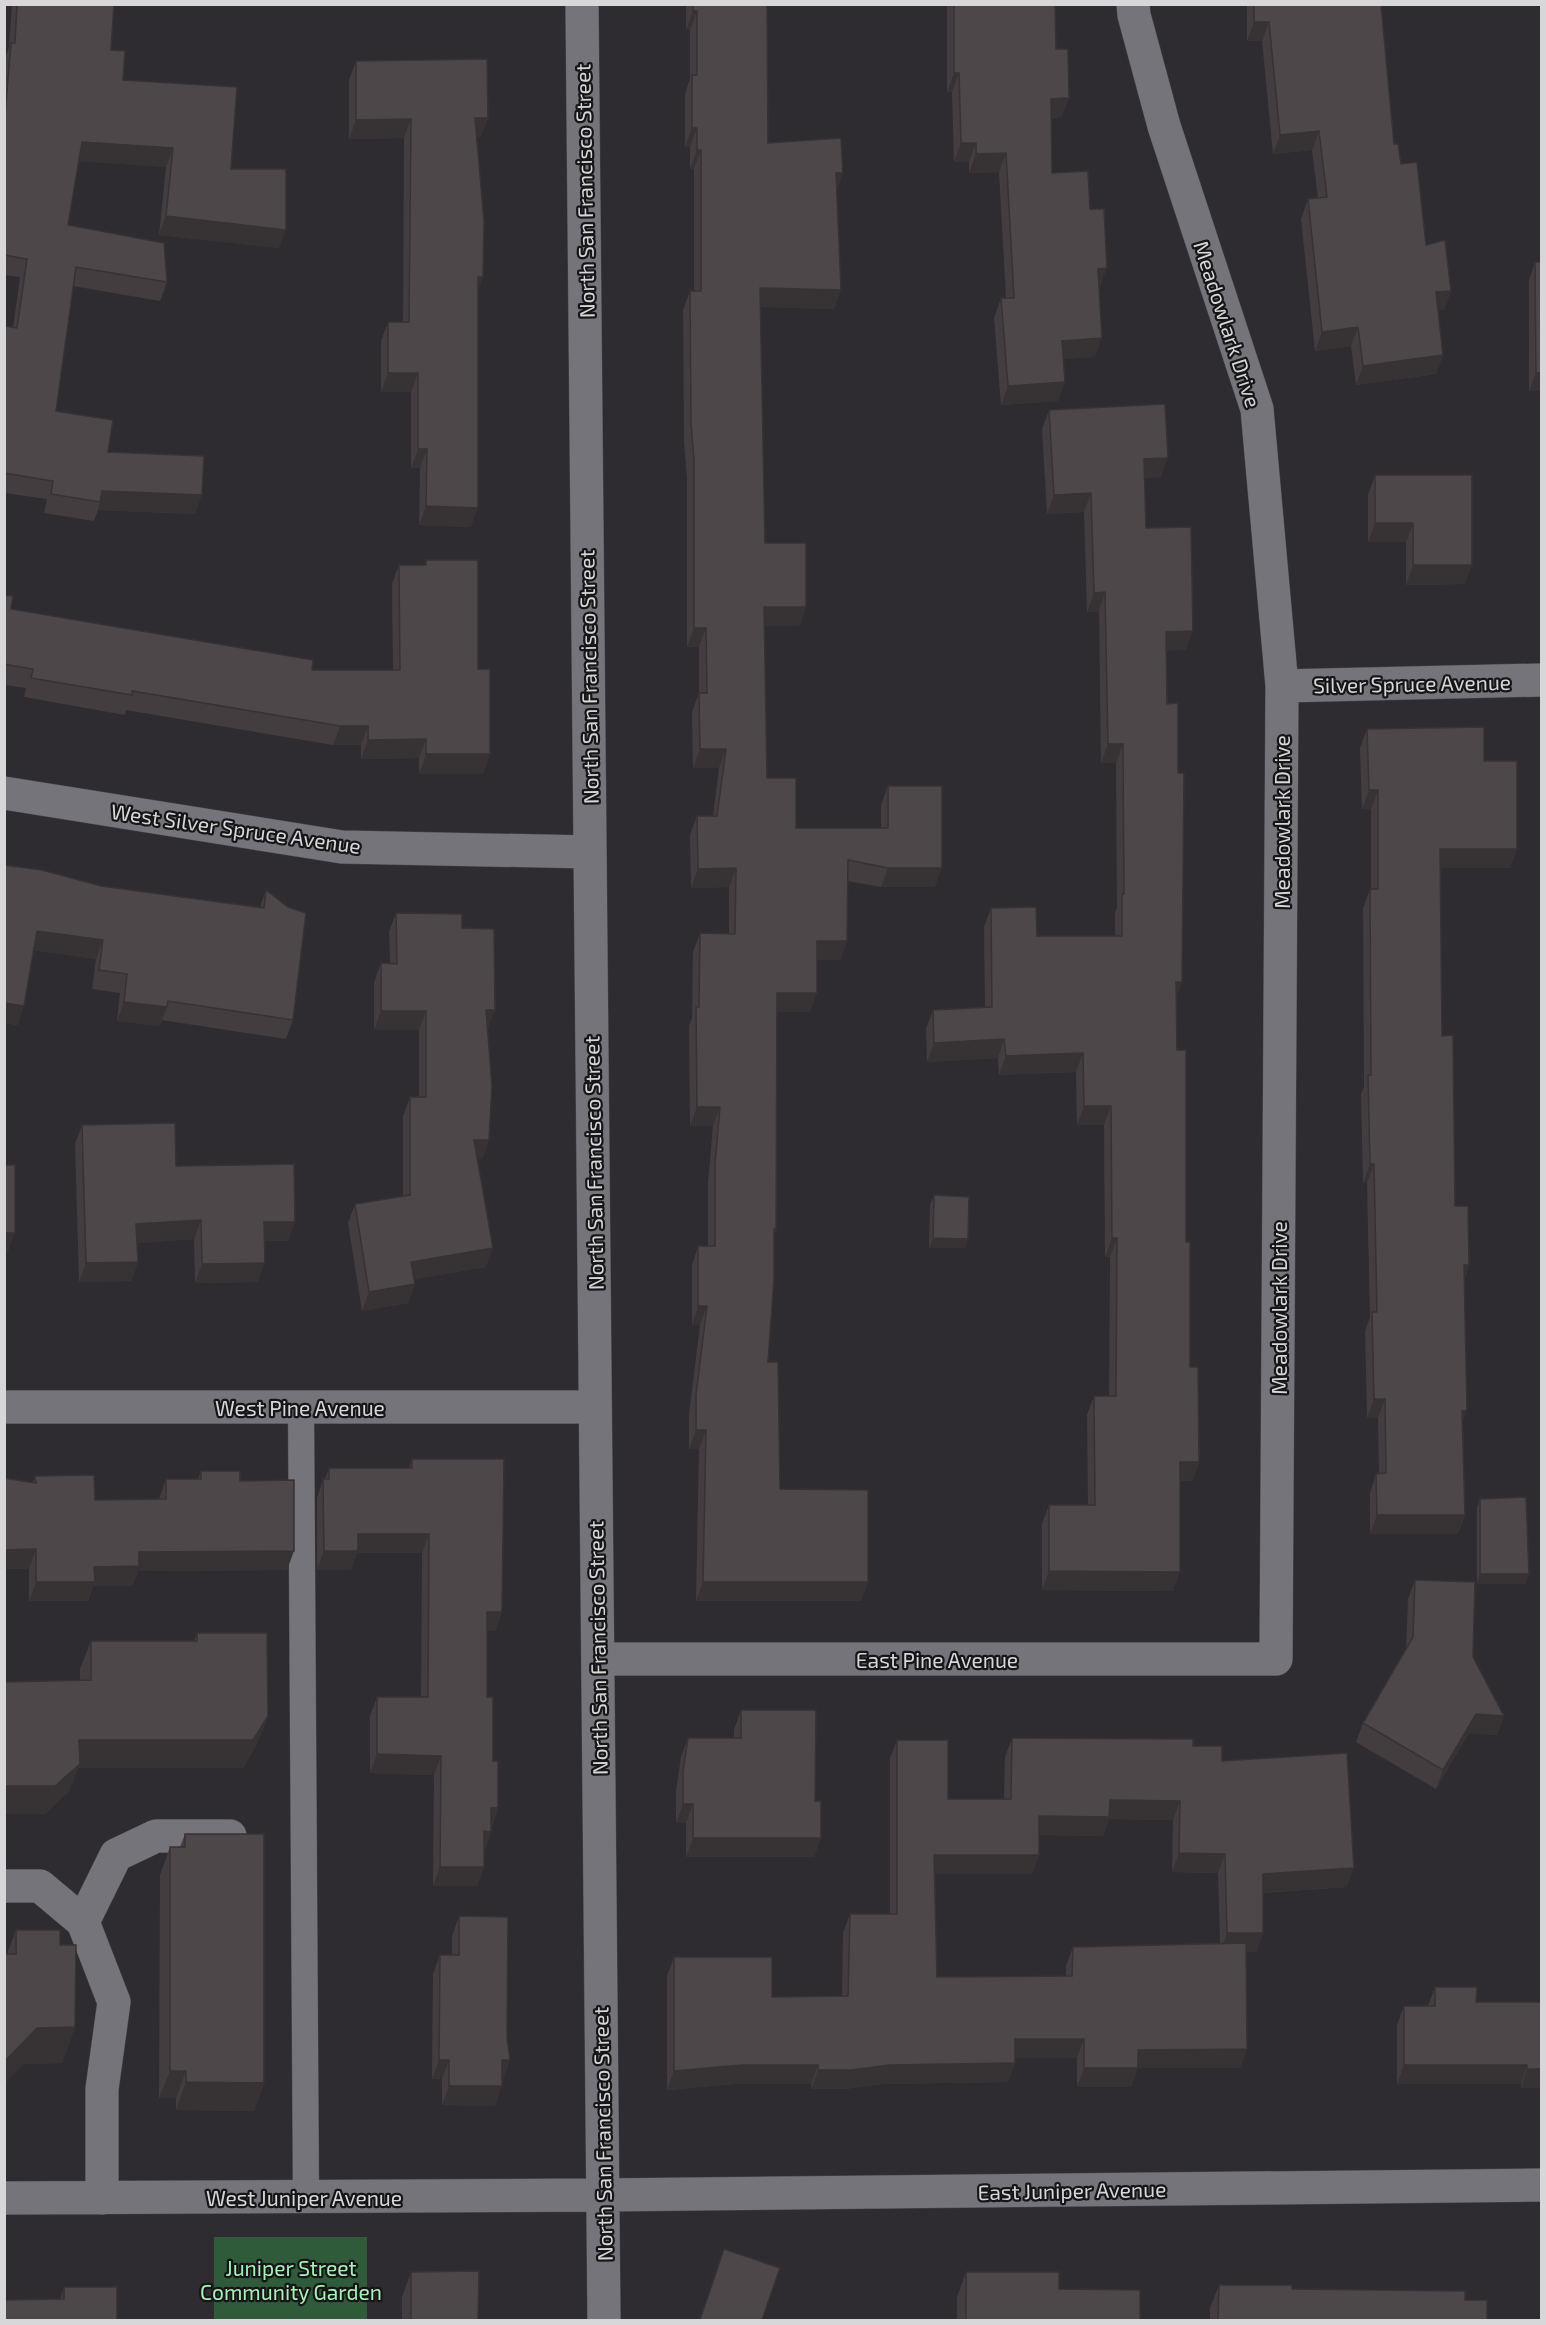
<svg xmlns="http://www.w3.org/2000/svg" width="1546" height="2325" font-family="'Exo 2',sans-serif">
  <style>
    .green { fill: #305b3a }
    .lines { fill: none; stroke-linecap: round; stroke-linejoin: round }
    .lane-casing { stroke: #48474b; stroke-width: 27 }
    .street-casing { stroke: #48474b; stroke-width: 34 }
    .lane { stroke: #75747a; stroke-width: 26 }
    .street { stroke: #75747a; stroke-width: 33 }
    .wall { fill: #433d40; fill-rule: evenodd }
    .shaded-wall { fill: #373234 }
    .building { fill: #4e474a; stroke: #373234; stroke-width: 1.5 }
    .labels { text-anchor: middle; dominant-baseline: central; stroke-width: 4.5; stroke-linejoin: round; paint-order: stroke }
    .street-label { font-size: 21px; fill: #d7d6d9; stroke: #161517 }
    .park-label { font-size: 21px; fill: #a8f2b6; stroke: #161517 }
  </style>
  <rect width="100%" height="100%" fill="#2e2c31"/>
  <path class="green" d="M 214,2237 L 367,2237 L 367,2320 L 214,2320 Z"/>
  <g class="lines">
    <defs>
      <path id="lane" d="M 301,1407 L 306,2197"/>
      <path id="street" d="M 582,4 L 604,2320
        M 1282,686 L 1542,680
        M 4,793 L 342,847 L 590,852
        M 4,1407 L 595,1407
        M 598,1659 L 1276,1659 L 1282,686 L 1257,409 L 1164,126 L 1134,15 L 1133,4
        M 4,1886 L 40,1886 L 83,1922 L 114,2002 L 102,2089 L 102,2198
        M 83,1922 L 116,1855 L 156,1836 L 230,1836
        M 4,2198 L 603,2195 L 1542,2185"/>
    </defs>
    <use href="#lane" class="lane-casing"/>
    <use href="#street" class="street-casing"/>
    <use href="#lane" class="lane"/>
    <use href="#street" class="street"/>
  </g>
  <path class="wall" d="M 12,4 L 114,4 L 111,50 L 123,80 L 231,169 L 279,248 L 159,235 L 166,167 L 79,161 L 68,225 L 167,282 L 160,301 L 73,286 L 56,411 L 108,452 L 195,514 L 98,510 L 94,521 L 44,513 L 47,499 L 4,493 L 4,326 L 13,328 L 20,277 L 4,275 L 4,60 L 9,48 Z
    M 686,4 L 767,4 L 768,143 L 843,173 L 837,189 L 834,309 L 760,307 L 765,543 L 806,607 L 799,626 L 764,626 L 767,778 L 796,828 L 881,828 L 881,805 L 888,786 L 935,887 L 881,887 L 847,881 L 847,941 L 840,960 L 817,960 L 810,1012 L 777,1012 L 776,1229 L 774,1236 L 768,1362 L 780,1489 L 868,1582 L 861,1601 L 696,1601 L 699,1449 L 689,1449 L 689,1414 L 700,1325 L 692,1325 L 692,1265 L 698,1246 L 708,1246 L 708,1183 L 713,1126 L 690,1126 L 689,1026 L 692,1018 L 693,952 L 700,933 L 729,933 L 729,887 L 691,888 L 690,835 L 697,816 L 713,816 L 719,768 L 693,768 L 692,712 L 699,693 L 699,647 L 687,647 L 687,479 L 684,441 L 683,310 L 690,291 L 694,291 L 694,169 L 690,169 L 690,147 L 685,147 L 685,94 L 690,78 L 690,30 L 686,30 Z
    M 947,4 L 1055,4 L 1056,49 L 1062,117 L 1051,118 L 1052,173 L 1090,209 L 1100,287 L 1099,287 L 1095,357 L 1063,359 L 1065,382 L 1058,401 L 1001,405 L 994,318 L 1001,298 L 1006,298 L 999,172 L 969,173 L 969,162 L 954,162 L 952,92 L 947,92 Z
    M 1247,4 L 1381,4 L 1394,144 L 1426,245 L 1451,291 L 1444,310 L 1438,310 L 1443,355 L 1436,374 L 1356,385 L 1351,346 L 1315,351 L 1301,219 L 1308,199 L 1318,198 L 1312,150 L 1273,154 L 1262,41 L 1247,41 Z
    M 356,61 L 488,118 L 481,137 L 476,137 L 478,292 L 471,527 L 419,525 L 420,468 L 411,468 L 411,392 L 381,392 L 381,341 L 388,322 L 403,322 L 404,138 L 349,139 L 349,80 Z
    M 1535,262 L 1542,391 L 1529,391 L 1529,280 Z
    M 1049,410 L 1161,477 L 1144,478 L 1146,528 L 1186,650 L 1166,650 L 1167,704 L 1176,998 L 1177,1050 L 1190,1367 L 1199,1462 L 1192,1481 L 1180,1481 L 1173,1591 L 1042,1590 L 1042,1524 L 1049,1505 L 1088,1505 L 1087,1415 L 1094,1396 L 1109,1396 L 1110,1257 L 1105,1257 L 1104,1125 L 1077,1125 L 1076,1072 L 999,1075 L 998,1058 L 927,1062 L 926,1029 L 933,1010 L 985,1008 L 984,927 L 991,908 L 1037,936 L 1115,936 L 1115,913 L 1117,908 L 1116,763 L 1101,763 L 1099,611 L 1087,612 L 1084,512 L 1047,514 L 1042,429 Z
    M 1375,475 L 1465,584 L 1406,585 L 1406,542 L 1368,542 L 1368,495 Z
    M 426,560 L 478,669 L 490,754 L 483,774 L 419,774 L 419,758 L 361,759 L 361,745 L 333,745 L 126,710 L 125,715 L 24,697 L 26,688 L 4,685 L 4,595 L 11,609 L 312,670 L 393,670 L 392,584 L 399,565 L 425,565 Z
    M 1367,729 L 1484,761 L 1517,849 L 1510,868 L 1441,868 L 1442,1036 L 1455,1206 L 1469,1265 L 1465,1278 L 1463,1423 L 1465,1515 L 1458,1534 L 1370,1534 L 1370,1493 L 1376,1474 L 1379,1474 L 1378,1418 L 1367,1418 L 1365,1331 L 1370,1317 L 1367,1183 L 1363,1183 L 1361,1094 L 1364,1087 L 1363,908 L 1370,889 L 1371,889 L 1371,809 L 1362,809 L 1360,748 Z
    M 4,865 L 101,886 L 260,907 L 266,890 L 293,1020 L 286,1039 L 162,1020 L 160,1026 L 117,1021 L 120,993 L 92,989 L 96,959 L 33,950 L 18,1025 L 4,1023 Z
    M 396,913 L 462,928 L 488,1029 L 487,1029 L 489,1140 L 482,1159 L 478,1159 L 486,1267 L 415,1279 L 415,1284 L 408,1303 L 362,1311 L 348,1223 L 355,1204 L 403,1196 L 403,1116 L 410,1097 L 419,1097 L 419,1030 L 374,1030 L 374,982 L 381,963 L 390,963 L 389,932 Z
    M 82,1125 L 176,1166 L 288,1241 L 265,1241 L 258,1282 L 195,1283 L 194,1239 L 137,1243 L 138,1262 L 131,1281 L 79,1282 L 75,1144 Z
    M 934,1195 L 965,1248 L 929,1248 L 930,1205 Z
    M 412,1459 L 502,1612 L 495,1631 L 487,1631 L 487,1697 L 498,1808 L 484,1850 L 484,1867 L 477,1886 L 433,1886 L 434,1775 L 370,1773 L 370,1716 L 377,1697 L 421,1697 L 422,1553 L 357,1553 L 351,1570 L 317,1570 L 317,1498 L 323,1479 L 325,1479 L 329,1468 L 409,1468 Z
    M 201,1471 L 240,1481 L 287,1570 L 138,1571 L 132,1586 L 93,1586 L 88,1601 L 29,1601 L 29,1569 L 33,1482 L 35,1476 L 95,1500 L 159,1499 L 166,1479 L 198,1479 Z
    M 1480,1499 L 1525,1584 L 1477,1584 L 1477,1508 Z
    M 1415,1580 L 1473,1657 L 1504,1716 L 1497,1735 L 1469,1733 L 1436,1789 L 1356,1742 L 1363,1723 L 1406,1649 L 1408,1599 Z
    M 197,1633 L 268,1716 L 257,1744 L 243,1768 L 78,1768 L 69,1791 L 45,1814 L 4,1814 L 80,1680 L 80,1669 L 91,1641 L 194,1641 Z
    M 741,1710 L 815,1801 L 821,1838 L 814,1857 L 686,1857 L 686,1823 L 676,1823 L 676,1791 L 681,1757 L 688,1738 L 734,1738 L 734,1730 Z
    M 1012,1738 L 1193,1746 L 1222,1761 L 1347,1887 L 1263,1893 L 1263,1933 L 1256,1952 L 1246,1952 L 1247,2049 L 1240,2068 L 1138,2068 L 1131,2087 L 1077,2087 L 1077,2058 L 1015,2058 L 1015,2063 L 1008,2082 L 882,2084 L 845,2089 L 811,2089 L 811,2084 L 734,2084 L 667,2090 L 667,1976 L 674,1957 L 772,1997 L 842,1996 L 843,1933 L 850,1914 L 890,1914 L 890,1758 L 897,1740 L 948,1799 L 1004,1799 L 1005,1757 ZM 1109,1819 L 1173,1820 L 1172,1872 L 1218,1873 L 1220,1943 L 1073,1947 L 1066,1966 L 1066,1976 L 937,1977 L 934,1874 L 1032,1874 L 1039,1855 L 1039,1835 L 1103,1836 Z
    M 185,1834 L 264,2083 L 254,2111 L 176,2110 L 176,2098 L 159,2098 L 160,1875 L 170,1847 L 180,1847 Z
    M 459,1916 L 507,2037 L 510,2060 L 503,2079 L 502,2079 L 495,2106 L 442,2105 L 442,2079 L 432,2079 L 433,1974 L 440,1955 L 452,1955 L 452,1936 Z
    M 16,1930 L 60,1945 L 75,2027 L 62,2063 L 24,2064 L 7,1954 Z
    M 1435,1987 L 1476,2002 L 1542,2002 L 1542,2088 L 1521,2088 L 1521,2084 L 1397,2084 L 1397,2025 L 1404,2006 L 1428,2006 Z
    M 411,2272 L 478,2320 L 527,2320 L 402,2320 L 402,2297 Z
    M 966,2272 L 1059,2289 L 1140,2320 L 957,2320 L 957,2297 Z
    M 1219,2285 L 1465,2300 L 1487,2320 L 1210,2320 L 1210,2308 Z
    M 64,2287 L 117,2287 L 4,2320 L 60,2299 Z"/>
  <path class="shaded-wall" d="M 693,11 L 697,11 L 690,30 L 686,30 Z
    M 1254,22 L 1269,22 L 1262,41 L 1247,41 Z
    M 954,73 L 959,73 L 952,92 L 947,92 Z
    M 1069,98 L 1062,117 L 1044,118 L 1051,99 Z
    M 475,118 L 488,118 L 481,137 L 468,137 Z
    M 411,119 L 404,138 L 349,139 L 356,120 Z
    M 692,128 L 697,128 L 690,147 L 685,147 Z
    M 1319,131 L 1312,150 L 1273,154 L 1280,135 Z
    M 82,142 L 173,148 L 166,167 L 75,161 Z
    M 961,143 L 976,143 L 969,162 L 954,162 Z
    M 697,150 L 701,150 L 694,169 L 690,169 Z
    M 1006,153 L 999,172 L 969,173 L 976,154 Z
    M 836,173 L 843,173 L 836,193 Z
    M 166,216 L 286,230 L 279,248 L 159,235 Z
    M 1107,268 L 1100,287 L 1091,288 L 1098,269 Z
    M 478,277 L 483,277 L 476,296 Z
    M 760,288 L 841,290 L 834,309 L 753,307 Z
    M 1451,291 L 1444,310 L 1429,311 L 1436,292 Z
    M 1358,327 L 1351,346 L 1315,351 L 1322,332 Z
    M 1102,338 L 1095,357 L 1055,360 L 1062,341 Z
    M 1443,355 L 1436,374 L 1356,385 L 1363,366 Z
    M 388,373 L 418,373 L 411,392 L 381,392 Z
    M 1536,373 L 1542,373 L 1542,391 L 1529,391 Z
    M 1065,382 L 1058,401 L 1001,405 L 1008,386 Z
    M 418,449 L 427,449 L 420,468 L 411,468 Z
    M 1168,458 L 1161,477 L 1137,478 L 1144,459 Z
    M 102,491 L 202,495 L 195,514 L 98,510 L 100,502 Z
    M 1091,493 L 1084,512 L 1047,514 L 1054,495 Z
    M 426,506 L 478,508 L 471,527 L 419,525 Z
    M 1375,523 L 1413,523 L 1406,542 L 1368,542 Z
    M 1413,565 L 1472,565 L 1465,584 L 1406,585 Z
    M 1105,592 L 1099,611 L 1087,612 L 1094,593 Z
    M 764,607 L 806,607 L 799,626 L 757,626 Z
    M 694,628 L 706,628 L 699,647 L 687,647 Z
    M 1193,631 L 1186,650 L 1159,651 L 1166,632 Z
    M 340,726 L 368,726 L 361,745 L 333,745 Z
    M 426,739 L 419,758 L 361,759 L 368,740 Z
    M 1108,744 L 1123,744 L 1116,763 L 1101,763 Z
    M 700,749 L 726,749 L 719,768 L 693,768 Z
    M 426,754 L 490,754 L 483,774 L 419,774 Z
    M 1369,790 L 1378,790 L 1371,809 L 1362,809 Z
    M 1440,849 L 1517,849 L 1510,868 L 1434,868 Z
    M 736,868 L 729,887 L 691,888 L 698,869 Z
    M 888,868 L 942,868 L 935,887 L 881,887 Z
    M 37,931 L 103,940 L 96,959 L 30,950 Z
    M 817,941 L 847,941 L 840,960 L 810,960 Z
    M 1176,982 L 1182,982 L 1175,1001 Z
    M 777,993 L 817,993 L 810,1012 L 770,1012 Z
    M 124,1002 L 167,1007 L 160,1026 L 117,1021 Z
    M 4,1003 L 24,1006 L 18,1025 L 4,1023 Z
    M 486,1010 L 495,1010 L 488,1029 L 479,1029 Z
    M 381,1011 L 426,1011 L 419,1030 L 374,1030 Z
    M 1004,1039 L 998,1058 L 927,1062 L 934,1043 Z
    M 1083,1053 L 1076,1072 L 999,1075 L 1006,1056 Z
    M 1084,1106 L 1111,1106 L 1104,1125 L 1077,1125 Z
    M 697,1107 L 720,1107 L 713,1126 L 690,1126 Z
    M 474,1140 L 489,1140 L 482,1159 L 467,1159 Z
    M 1370,1164 L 1374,1164 L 1367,1183 L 1363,1183 Z
    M 201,1220 L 194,1239 L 129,1244 L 136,1224 Z
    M 264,1222 L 295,1222 L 288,1241 L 257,1241 Z
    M 4,1233 L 15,1233 L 8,1252 L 4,1252 Z
    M 933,1238 L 968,1239 L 965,1248 L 929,1248 Z
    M 1112,1238 L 1117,1238 L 1110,1257 L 1105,1257 Z
    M 493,1248 L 486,1267 L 404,1281 L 411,1262 Z
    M 138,1262 L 131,1281 L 79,1282 L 86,1263 Z
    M 265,1263 L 258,1282 L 195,1283 L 202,1264 Z
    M 1464,1265 L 1469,1265 L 1462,1284 Z
    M 415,1284 L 408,1303 L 362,1311 L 369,1292 Z
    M 698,1306 L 707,1306 L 700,1325 L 692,1325 Z
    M 1374,1399 L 1385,1399 L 1378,1418 L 1367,1418 Z
    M 1462,1411 L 1467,1411 L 1460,1430 Z
    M 696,1430 L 706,1430 L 699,1449 L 689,1449 Z
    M 1180,1462 L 1199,1462 L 1192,1481 L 1173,1481 Z
    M 1377,1515 L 1465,1515 L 1458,1534 L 1370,1534 Z
    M 358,1534 L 429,1534 L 422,1553 L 357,1553 L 351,1570 L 317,1570 L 324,1551 Z
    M 36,1549 L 29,1569 L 4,1569 L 4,1550 Z
    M 294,1551 L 287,1570 L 138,1571 L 132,1586 L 93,1586 L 88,1601 L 29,1601 L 36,1582 L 94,1567 L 139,1552 Z
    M 1049,1571 L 1180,1572 L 1173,1591 L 1042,1590 Z
    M 1480,1574 L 1529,1574 L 1525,1584 L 1477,1584 Z
    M 703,1582 L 868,1582 L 861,1601 L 696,1601 Z
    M 487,1612 L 502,1612 L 495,1631 L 480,1631 Z
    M 1476,1714 L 1504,1716 L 1497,1735 L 1469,1733 L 1436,1789 L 1443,1770 Z
    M 268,1716 L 257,1744 L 243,1768 L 78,1768 L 69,1791 L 45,1814 L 4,1814 L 4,1786 L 79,1740 Z
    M 377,1754 L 441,1756 L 434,1775 L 370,1773 Z
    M 1110,1800 L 1180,1801 L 1173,1820 L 1109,1819 L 1103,1836 L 1032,1835 L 1039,1816 Z
    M 683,1804 L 693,1804 L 686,1823 L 676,1823 Z
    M 491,1808 L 498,1808 L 491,1827 Z
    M 484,1831 L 491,1832 L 485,1851 L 477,1850 Z
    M 693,1838 L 821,1838 L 814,1857 L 686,1857 Z
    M 1179,1853 L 1225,1854 L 1218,1873 L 1172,1872 Z
    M 934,1855 L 1039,1855 L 1032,1874 L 927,1874 Z
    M 440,1867 L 484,1867 L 477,1886 L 433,1886 Z
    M 1354,1868 L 1347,1887 L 1256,1893 L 1263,1874 Z
    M 1227,1933 L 1263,1933 L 1256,1952 L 1220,1952 Z
    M 75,2027 L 62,2063 L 24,2064 L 4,2084 L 4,2060 L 37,2028 Z
    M 1015,2039 L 1084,2039 L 1077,2058 L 1008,2058 Z
    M 1247,2049 L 1240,2068 L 1138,2068 L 1131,2087 L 1077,2087 L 1084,2068 L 1138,2050 Z
    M 439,2060 L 449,2060 L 442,2079 L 432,2079 Z
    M 502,2060 L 510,2060 L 503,2079 L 495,2079 Z
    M 1015,2063 L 1008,2082 L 882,2084 L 845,2089 L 811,2089 L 818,2070 L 889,2065 Z
    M 741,2065 L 818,2065 L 811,2084 L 734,2084 L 667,2090 L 674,2071 Z
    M 1404,2065 L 1527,2065 L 1521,2084 L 1397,2084 Z
    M 1527,2069 L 1542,2069 L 1542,2088 L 1521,2088 Z
    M 170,2071 L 186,2071 L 176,2098 L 159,2098 Z
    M 186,2082 L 264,2083 L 254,2111 L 176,2110 Z
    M 449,2086 L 502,2086 L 495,2106 L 442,2105 Z"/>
  <path class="building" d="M 17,4 L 114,4 L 111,50 L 125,51 L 123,80 L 237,87 L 231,169 L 286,169 L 286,230 L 166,216 L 173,148 L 82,142 L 68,225 L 164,243 L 167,282 L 76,267 L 56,411 L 113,420 L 108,452 L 204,456 L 202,495 L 102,491 L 100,502 L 51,494 L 53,481 L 4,473 L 4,326 L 17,328 L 27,259 L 4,255 L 4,128 L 11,43 L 15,43 Z
    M 693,4 L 767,4 L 768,143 L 841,138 L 843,173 L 836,173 L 841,290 L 760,288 L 765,543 L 806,543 L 806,607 L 764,607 L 767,778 L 796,778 L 796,828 L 888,828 L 888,786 L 942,786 L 942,868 L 888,868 L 848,860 L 847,941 L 817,941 L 817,993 L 777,993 L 776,1229 L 774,1229 L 774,1279 L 768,1362 L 778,1362 L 780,1489 L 868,1490 L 868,1582 L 703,1582 L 706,1430 L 696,1430 L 696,1395 L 707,1306 L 698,1306 L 698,1246 L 715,1246 L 715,1164 L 720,1107 L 697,1107 L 696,1007 L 699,1007 L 700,933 L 735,934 L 736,868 L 698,869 L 697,816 L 717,816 L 726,749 L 700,749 L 699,693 L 707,693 L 706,628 L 694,628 L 694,460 L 691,422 L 690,291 L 701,291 L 701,150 L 697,150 L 697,128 L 692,128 L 692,75 L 697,75 L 697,11 L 693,11 Z
    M 954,4 L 1055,4 L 1056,49 L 1068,49 L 1069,98 L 1051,99 L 1052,173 L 1088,171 L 1090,209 L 1104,209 L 1107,268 L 1098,269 L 1102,338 L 1062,341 L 1065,382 L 1008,386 L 1001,298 L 1014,298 L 1006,153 L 976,154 L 976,143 L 961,143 L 959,73 L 954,73 Z
    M 1254,4 L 1381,4 L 1394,144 L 1398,144 L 1401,164 L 1417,162 L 1426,245 L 1445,240 L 1451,291 L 1436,292 L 1443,355 L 1363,366 L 1358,327 L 1322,332 L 1308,199 L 1327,197 L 1319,131 L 1280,135 L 1269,22 L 1254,22 Z
    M 487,59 L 488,118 L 475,118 L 484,221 L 483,277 L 478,277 L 478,508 L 426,506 L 427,449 L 418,449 L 418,373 L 388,373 L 388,322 L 409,322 L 411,119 L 356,120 L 356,61 Z
    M 1535,262 L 1542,262 L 1542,373 L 1536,373 Z
    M 1165,404 L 1168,458 L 1144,459 L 1146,528 L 1191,527 L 1193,631 L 1166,632 L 1167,704 L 1178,703 L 1178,773 L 1184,773 L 1182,982 L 1176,982 L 1177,1050 L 1186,1050 L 1186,1242 L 1190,1242 L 1190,1367 L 1198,1367 L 1199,1462 L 1180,1462 L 1180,1572 L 1049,1571 L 1049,1505 L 1095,1505 L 1094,1396 L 1116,1396 L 1117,1238 L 1112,1238 L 1111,1106 L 1084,1106 L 1083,1053 L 1006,1056 L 1004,1039 L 934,1043 L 933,1010 L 992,1007 L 991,908 L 1036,907 L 1037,936 L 1122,936 L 1122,894 L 1124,894 L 1123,744 L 1108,744 L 1105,592 L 1094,593 L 1091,493 L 1054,495 L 1049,410 Z
    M 1375,475 L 1472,475 L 1472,565 L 1413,565 L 1413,523 L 1375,523 Z
    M 426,560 L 478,560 L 478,669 L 490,669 L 490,754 L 426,754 L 426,739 L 368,740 L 368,726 L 340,726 L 132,691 L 132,695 L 31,678 L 33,669 L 4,664 L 4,595 L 13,596 L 11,609 L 313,660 L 312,670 L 400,670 L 399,565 L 426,565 Z
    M 1484,727 L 1484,761 L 1517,761 L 1517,849 L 1440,849 L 1442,1036 L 1453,1035 L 1455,1206 L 1468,1206 L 1469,1265 L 1464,1265 L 1467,1411 L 1462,1411 L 1465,1515 L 1377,1515 L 1376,1474 L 1386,1473 L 1385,1399 L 1374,1399 L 1372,1312 L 1377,1312 L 1374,1164 L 1370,1164 L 1368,1075 L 1371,1075 L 1370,889 L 1378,889 L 1378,790 L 1369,790 L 1367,729 Z
    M 4,865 L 42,870 L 101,886 L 264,908 L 266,890 L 288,907 L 306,913 L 293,1020 L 168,1001 L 167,1007 L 124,1002 L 127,974 L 99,970 L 103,940 L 37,931 L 24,1006 L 4,1003 Z
    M 396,913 L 462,914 L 462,928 L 494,929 L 495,1010 L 486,1010 L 492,1086 L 489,1140 L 474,1140 L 493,1248 L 411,1262 L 415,1284 L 369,1292 L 355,1204 L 410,1195 L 410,1097 L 426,1097 L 426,1011 L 381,1011 L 381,963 L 397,964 Z
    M 175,1123 L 176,1166 L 294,1164 L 295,1222 L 264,1222 L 265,1263 L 202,1264 L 201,1220 L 136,1224 L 138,1262 L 86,1263 L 82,1125 Z
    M 4,1165 L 15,1165 L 15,1233 L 4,1233 Z
    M 934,1195 L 969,1197 L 968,1239 L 933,1238 Z
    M 412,1459 L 504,1459 L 502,1612 L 487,1612 L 487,1697 L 493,1697 L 493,1761 L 498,1761 L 498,1808 L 491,1808 L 491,1832 L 484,1831 L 484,1867 L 440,1867 L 441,1756 L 377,1754 L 377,1697 L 428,1697 L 429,1534 L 358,1534 L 358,1551 L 324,1551 L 323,1479 L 329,1479 L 329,1468 L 412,1468 Z
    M 201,1471 L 240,1471 L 240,1481 L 294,1480 L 294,1551 L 139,1552 L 139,1566 L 94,1567 L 95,1582 L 36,1582 L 36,1549 L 4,1550 L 4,1478 L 36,1483 L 35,1476 L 94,1475 L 95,1500 L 166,1499 L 166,1479 L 201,1479 Z
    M 1526,1497 L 1529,1574 L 1480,1574 L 1480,1499 Z
    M 1415,1580 L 1475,1582 L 1473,1657 L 1504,1716 L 1476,1714 L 1443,1770 L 1363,1723 L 1413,1637 Z
    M 197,1633 L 267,1633 L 268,1716 L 253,1740 L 79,1740 L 80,1764 L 55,1786 L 4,1786 L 4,1682 L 91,1680 L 91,1641 L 197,1641 Z
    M 741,1710 L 816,1710 L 815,1801 L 821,1801 L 821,1838 L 693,1838 L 693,1804 L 683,1804 L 683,1772 L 688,1738 L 741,1738 Z
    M 1012,1738 L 1193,1739 L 1193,1746 L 1222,1746 L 1222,1761 L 1347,1753 L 1354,1868 L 1263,1874 L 1263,1933 L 1227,1933 L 1225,1854 L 1179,1853 L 1180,1801 L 1110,1800 L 1109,1817 L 1039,1816 L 1039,1855 L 934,1855 L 937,1977 L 1072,1976 L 1073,1947 L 1246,1943 L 1247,2049 L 1138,2050 L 1138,2068 L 1084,2068 L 1084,2039 L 1015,2039 L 1015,2063 L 889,2065 L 852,2070 L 818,2070 L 818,2065 L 741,2065 L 674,2071 L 674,1957 L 772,1957 L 772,1997 L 848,1996 L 850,1914 L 897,1914 L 897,1740 L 948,1740 L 948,1799 L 1011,1799 Z
    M 185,1834 L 264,1834 L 264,2083 L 186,2082 L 186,2071 L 170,2071 L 170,1847 L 185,1847 Z
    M 459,1916 L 508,1917 L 507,2037 L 510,2060 L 502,2060 L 502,2086 L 449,2086 L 449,2060 L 439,2060 L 440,1955 L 459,1955 Z
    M 16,1930 L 60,1930 L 60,1945 L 76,1945 L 75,2027 L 37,2028 L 6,2060 L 4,2060 L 4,1954 L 16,1954 Z
    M 1435,1987 L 1477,1987 L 1476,2002 L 1542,2002 L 1542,2069 L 1527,2069 L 1527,2065 L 1404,2065 L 1404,2006 L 1435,2006 Z
    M 724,2249 L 780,2268 L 762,2320 L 700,2320 Z
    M 479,2271 L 478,2320 L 527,2320 L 411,2320 L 411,2272 Z
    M 966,2272 L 1059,2272 L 1059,2289 L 1140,2290 L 1140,2320 L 966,2320 Z
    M 1219,2285 L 1292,2285 L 1292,2289 L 1465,2291 L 1465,2300 L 1487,2300 L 1487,2320 L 1218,2320 Z
    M 64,2287 L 117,2287 L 117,2320 L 168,2320 L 4,2320 L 4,2300 L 64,2299 Z"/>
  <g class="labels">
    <g class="street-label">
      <text transform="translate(584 191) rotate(-91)">North San Francisco Street</text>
      <text transform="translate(1228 324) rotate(72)">Meadowlark Drive</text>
      <text transform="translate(588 677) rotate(-91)">North San Francisco Street</text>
      <text transform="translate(1412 683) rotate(-1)">Silver Spruce Avenue</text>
      <text transform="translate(1281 822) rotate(-90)">Meadowlark Drive</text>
      <text transform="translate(236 828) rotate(8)">West Silver Spruce Avenue</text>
      <text transform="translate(593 1163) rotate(-91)">North San Francisco Street</text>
      <text transform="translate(1278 1308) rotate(-90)">Meadowlark Drive</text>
      <text x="300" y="1407">West Pine Avenue</text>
      <text transform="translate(597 1648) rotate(-91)">North San Francisco Street</text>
      <text x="937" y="1659">East Pine Avenue</text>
      <text transform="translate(602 2134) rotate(-91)">North San Francisco Street</text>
      <text transform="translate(1072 2190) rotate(-1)">East Juniper Avenue</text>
      <text x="304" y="2197">West Juniper Avenue</text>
    </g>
    <g class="park-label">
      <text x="291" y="2267">Juniper Street<tspan x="291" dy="24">Community Garden</tspan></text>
    </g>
  </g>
  <rect width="1546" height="2325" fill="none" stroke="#d7d6d9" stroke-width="12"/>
</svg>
